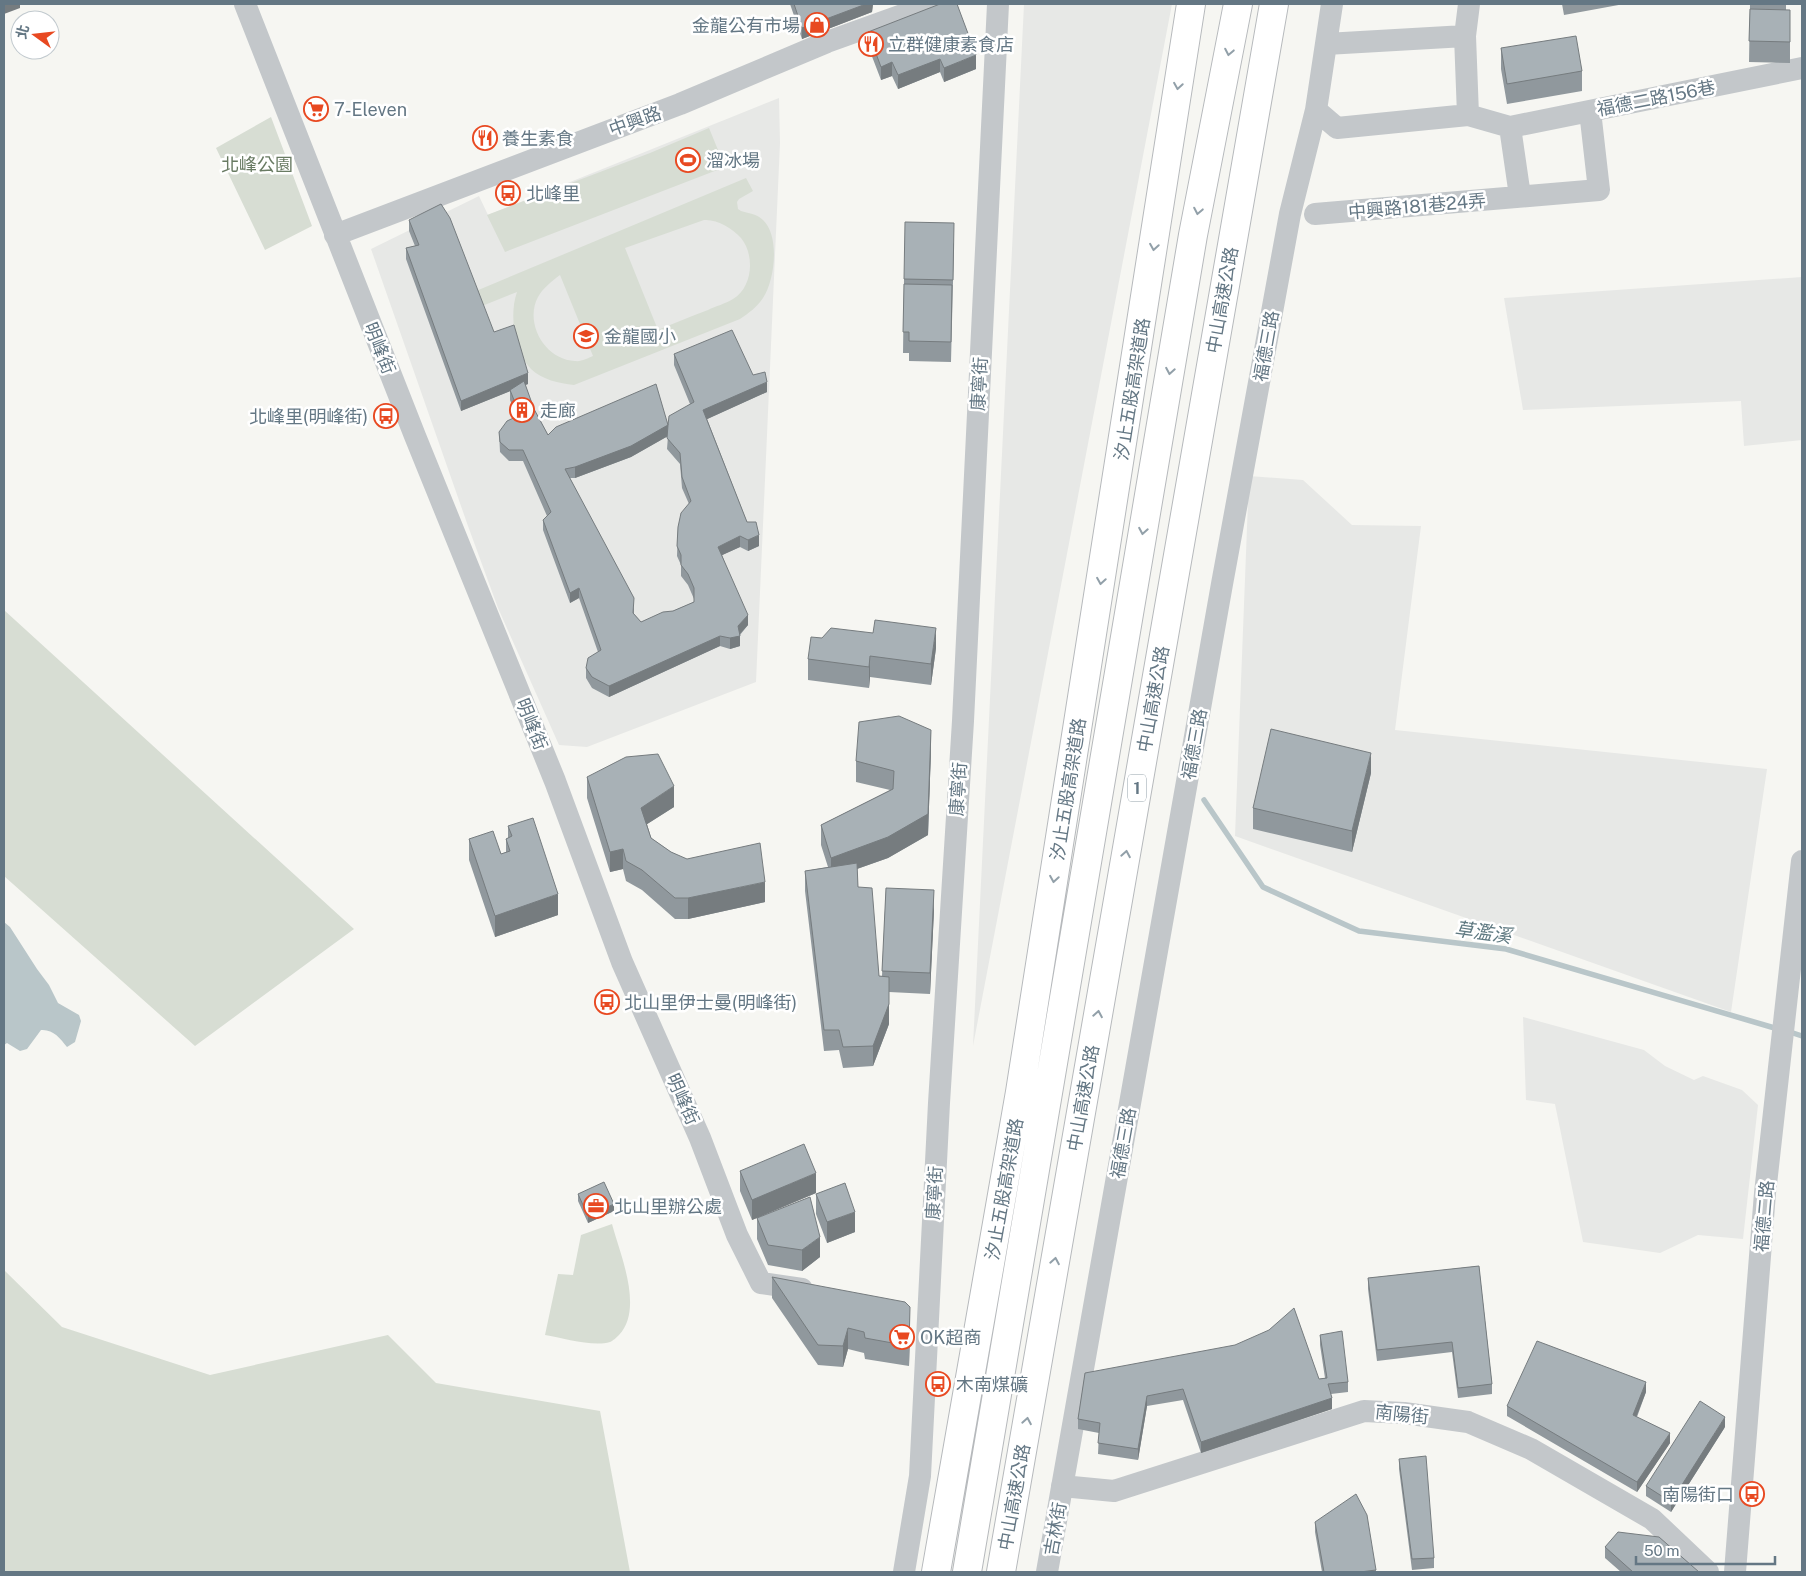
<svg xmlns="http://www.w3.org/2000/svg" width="1806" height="1576" font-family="'Public Sans','Noto Sans TC',sans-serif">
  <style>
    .built { fill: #e7e8e6 }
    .green { fill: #d7ddd3; fill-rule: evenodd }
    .water { fill: #b9c6c9 }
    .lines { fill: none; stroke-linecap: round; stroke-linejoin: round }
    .stream { stroke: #b9c6c9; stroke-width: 5.5 }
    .highway-casing { stroke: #b6b9bc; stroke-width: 30 }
    .minor { stroke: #c3c7ca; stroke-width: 22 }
    .highway { stroke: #fff; stroke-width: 28 }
    .wall { fill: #90989d; fill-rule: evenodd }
    .shaded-wall { fill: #767c7f }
    .building { fill: #a8b1b6; stroke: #767c7f; fill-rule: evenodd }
    .oneway { stroke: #92a0a9 }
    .labels { text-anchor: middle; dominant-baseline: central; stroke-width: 5; stroke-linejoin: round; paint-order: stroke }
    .shield { fill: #fff; stroke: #92a0a9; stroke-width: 1 }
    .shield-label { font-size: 16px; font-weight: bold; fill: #647784 }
    .poi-label { font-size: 18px; fill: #647784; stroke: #fff; text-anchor: start }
    .street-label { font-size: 18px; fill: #647784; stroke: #fff }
    .park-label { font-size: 18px; fill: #697b63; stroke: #fff }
    .water-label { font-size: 19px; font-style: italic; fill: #5f7981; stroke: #fff }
  </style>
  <rect width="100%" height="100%" fill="#f6f6f2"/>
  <path class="built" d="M 1024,4 L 1172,4 L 973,1046 Z
    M 779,98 L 780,143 L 756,682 L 587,747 L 559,745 L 498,608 L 468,526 L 371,249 L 479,196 L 488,215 Z
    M 1802,277 L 1802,440 L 1744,446 L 1741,401 L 1523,410 L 1504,298 Z
    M 1249,476 L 1303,480 L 1352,525 L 1421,526 L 1395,730 L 1767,769 L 1731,1012 L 1235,836 Z
    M 1523,1017 L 1644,1050 L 1665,1066 L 1694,1080 L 1703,1076 L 1742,1090 L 1758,1105 L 1743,1239 L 1698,1235 L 1660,1253 L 1583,1242 L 1555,1104 L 1526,1100 Z"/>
  <path class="green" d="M 271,117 L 312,226 L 265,250 L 216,148 Z
    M 709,128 L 725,167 L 505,252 L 487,215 L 650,153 Z
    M 746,178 L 753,191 L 739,199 L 737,202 L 738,209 L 741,211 C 748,213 757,214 763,220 C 780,236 775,280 763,298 C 757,307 749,313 740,319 L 574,385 C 559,383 542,380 531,369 C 514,352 509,314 517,292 L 482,306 L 476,291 ZM 704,220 C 717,219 732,228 741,238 C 755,255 753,287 733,299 C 725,304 716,306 708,310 C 691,316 675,323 658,330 L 625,248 ZM 560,275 L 593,356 C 588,358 581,362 575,361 C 545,360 524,323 538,297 C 543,288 552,281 560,275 Z
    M 4,610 L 354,929 L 195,1046 L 4,876 Z
    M 612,1224 C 620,1254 644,1309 619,1335 C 617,1337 613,1341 610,1342 C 593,1347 563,1338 545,1335 L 558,1274 L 573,1275 L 581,1235 Z
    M 4,1270 L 62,1327 L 210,1375 L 388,1335 L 436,1383 L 600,1411 L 630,1572 L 4,1572 Z"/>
  <path class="water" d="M 4,922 L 10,927 L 37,969 L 49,985 L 58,1003 L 79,1015 L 81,1021 L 75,1042 L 67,1047 C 60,1038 53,1029 41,1030 L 27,1049 L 20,1051 L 7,1043 L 4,1045 Z"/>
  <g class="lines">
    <path class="stream" d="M 1204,800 L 1263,887 L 1359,931 L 1506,949 L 1778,1029
      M 1787,1031 L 1802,1036"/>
    <defs>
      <path id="highway" d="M 936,1572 L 1020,1092 L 1191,4
        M 967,1572 L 1193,235 L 1238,4
        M 1001,1572 L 1274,4"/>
    </defs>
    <use href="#highway" class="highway-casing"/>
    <path class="minor" d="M 245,4 L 415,436 L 555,781 L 622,962 L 700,1138 L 737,1235 L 761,1283 L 802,1289
      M 1469,4 L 1465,36 L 1468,115 L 1510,127 L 1520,196
      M 1326,44 L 1465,36
      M 1316,110 L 1337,128 L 1468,115
      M 1510,127 L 1802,68
      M 1315,214 L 1599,190 L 1590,111
      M 335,235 L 680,104 L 827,42 L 933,4
      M 1062,1486 L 1114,1491 L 1364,1411 L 1404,1413 L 1468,1422 L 1531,1449 L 1652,1519 L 1708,1572
      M 904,1572 L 920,1476 L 939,1103 L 963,721 L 998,4
      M 1047,1572 L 1222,584 L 1290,214 L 1316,110 L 1332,4
      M 1735,1572 L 1765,1193 L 1802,861"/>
    <use href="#highway" class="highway"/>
  </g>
  <path class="wall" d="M 790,4 L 873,4 L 872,12 L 802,39 Z
    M 1562,4 L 1624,4 L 1564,15 Z
    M 1750,4 L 1786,4 L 1786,10 L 1790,30 L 1790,63 L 1749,62 Z
    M 868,32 L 976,69 L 944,82 L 940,72 L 898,89 L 892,76 L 881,80 L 868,46 Z
    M 1501,48 L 1582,71 L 1582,91 L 1507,104 L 1501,69 Z
    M 409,220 L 494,332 L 528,384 L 525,385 L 534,409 L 548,435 L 668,425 L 690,404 L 674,365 L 674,354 L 753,375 L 767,392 L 707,419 L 747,522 L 759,546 L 748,551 L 740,547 L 722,555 L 748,625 L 740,635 L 740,646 L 730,649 L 720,646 L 609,697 L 592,688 L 586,678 L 586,668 L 598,652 L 579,598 L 570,603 L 543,530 L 543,520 L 547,516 L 523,461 L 509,461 L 500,452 L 499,432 L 517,417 L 510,400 L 510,391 L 461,411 L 406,259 L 406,248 L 415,246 L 409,231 ZM 668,436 L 667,449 L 680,464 L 682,488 L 689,504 L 678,527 L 677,556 L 681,565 L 681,576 L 688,585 L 694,599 L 694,602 L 673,611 L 641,622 L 634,614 L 634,609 L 570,478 L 575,478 L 631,457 Z
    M 954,243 L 951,362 L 909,361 L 909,353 L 903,353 L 904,279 Z
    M 822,638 L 936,648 L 931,685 L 870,677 L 869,688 L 808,680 L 808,659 Z
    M 931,750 L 928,835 L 888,858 L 857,869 L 858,887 L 879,976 L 882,976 L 886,888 L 934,910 L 930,994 L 889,992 L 889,1024 L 873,1066 L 843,1068 L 839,1050 L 824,1051 L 805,891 L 805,871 L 828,867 L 821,845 L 821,825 L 890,790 L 856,782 L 856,761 Z
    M 1371,773 L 1352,852 L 1253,829 L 1253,808 Z
    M 587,777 L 674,807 L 647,824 L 651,838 L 671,852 L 765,902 L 688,919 L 675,919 L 642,890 L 626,881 L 623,869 L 610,872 L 587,798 Z
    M 508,826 L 558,915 L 495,937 L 469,860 L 469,839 L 501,854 L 506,852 L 506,839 L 508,838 Z
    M 740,1171 L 816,1193 L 752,1220 L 740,1191 Z
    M 578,1194 L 614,1211 L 588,1223 L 578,1201 Z
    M 816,1194 L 855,1232 L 827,1243 L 816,1214 Z
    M 757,1218 L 820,1257 L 802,1271 L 768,1265 L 757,1239 Z
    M 1479,1266 L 1492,1384 L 1492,1394 L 1458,1398 L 1452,1352 L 1377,1361 L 1368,1289 L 1368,1278 Z
    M 772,1277 L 910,1328 L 909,1366 L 865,1359 L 864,1353 L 848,1349 L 843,1367 L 818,1365 L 772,1298 Z
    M 1320,1335 L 1348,1382 L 1348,1392 L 1331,1394 L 1332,1409 L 1201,1453 L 1183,1400 L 1147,1406 L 1138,1460 L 1098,1454 L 1099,1433 L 1078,1429 L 1078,1419 L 1085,1373 L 1319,1379 L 1325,1378 L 1320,1345 Z
    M 1646,1392 L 1637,1417 L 1670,1443 L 1637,1492 L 1507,1416 L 1507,1406 Z
    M 1725,1427 L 1671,1512 L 1646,1496 L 1646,1486 Z
    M 1399,1459 L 1434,1558 L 1434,1568 L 1412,1570 L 1399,1469 Z
    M 1315,1522 L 1376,1570 L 1376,1572 L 1322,1572 L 1315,1532 Z
    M 1605,1547 L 1699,1572 L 1621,1572 L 1605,1558 Z"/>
  <path class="shaded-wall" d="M 4,4 L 20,4 L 20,8 L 4,14 Z
    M 866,4 L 873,4 L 872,12 L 802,39 L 802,28 Z
    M 976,55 L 976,69 L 944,82 L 944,68 Z
    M 940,59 L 940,72 L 898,89 L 898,75 Z
    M 892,62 L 892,76 L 881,80 L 881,67 Z
    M 528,373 L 528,384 L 461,411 L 461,401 Z
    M 767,382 L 767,392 L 703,421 L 703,410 Z
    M 668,425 L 668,436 L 631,457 L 575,478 L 575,467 Z
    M 759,535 L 759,546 L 748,551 L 748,540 Z
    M 740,536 L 740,547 L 718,557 L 718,547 Z
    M 579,588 L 579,598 L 570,603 L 570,593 Z
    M 748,615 L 748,625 L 738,636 L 740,636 L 740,646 L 730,649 L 730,638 L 738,626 Z
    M 936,628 L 936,648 L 931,685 L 931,664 Z
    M 720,636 L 720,646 L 609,697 L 609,686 Z
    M 870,656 L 870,677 L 869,688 L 869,667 Z
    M 931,730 L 931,750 L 928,835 L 888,858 L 831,878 L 831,858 L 888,837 Z
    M 1371,753 L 1371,773 L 1352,852 L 1352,831 Z
    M 674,786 L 674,807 L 641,828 L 641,808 Z
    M 623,849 L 623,869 L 610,872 L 610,852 Z
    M 765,882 L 765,902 L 688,919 L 688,898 Z
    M 934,890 L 934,910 L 930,994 L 930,973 Z
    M 558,894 L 558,915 L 495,937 L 495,916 Z
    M 889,997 L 889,1024 L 873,1066 L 873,1046 Z
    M 816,1173 L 816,1193 L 752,1220 L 752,1200 Z
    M 614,1204 L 614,1211 L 588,1223 L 588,1216 Z
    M 855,1212 L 855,1232 L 827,1243 L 827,1222 Z
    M 820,1237 L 820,1257 L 802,1271 L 802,1250 Z
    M 910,1307 L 910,1328 L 909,1366 L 909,1346 Z
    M 848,1328 L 848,1349 L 843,1367 L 843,1346 Z
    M 1646,1382 L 1646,1392 L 1633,1425 L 1633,1415 Z
    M 1147,1396 L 1147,1406 L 1138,1460 L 1138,1449 Z
    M 1332,1398 L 1332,1409 L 1201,1453 L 1201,1442 Z
    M 1725,1417 L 1725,1427 L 1671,1512 L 1671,1502 Z
    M 1670,1433 L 1670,1443 L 1637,1492 L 1637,1482 Z"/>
  <path class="building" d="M 794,4 L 866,4 L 802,28 Z
    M 940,4 L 957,4 L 976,55 L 944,68 L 940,59 L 898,75 L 892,62 L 881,67 L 868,32 Z
    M 1750,9 L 1790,10 L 1790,42 L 1749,41 Z
    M 1576,36 L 1582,71 L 1507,84 L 1501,48 Z
    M 441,204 L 450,218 L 494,332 L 514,325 L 528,373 L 461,401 L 406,248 L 419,245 L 409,220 Z
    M 905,222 L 954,223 L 953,280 L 904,279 Z
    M 904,284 L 952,285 L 951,342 L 909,341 L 909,332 L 903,332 Z
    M 732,330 L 753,375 L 765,372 L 767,382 L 703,410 L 747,522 L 756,522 L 759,535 L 748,540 L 740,536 L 718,547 L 748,615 L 738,626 L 740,636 L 730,638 L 720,636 L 609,686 L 592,677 L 586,668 L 588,658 L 601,650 L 579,588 L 570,593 L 543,520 L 551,512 L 523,450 L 509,450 L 500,442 L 499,432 L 507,421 L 520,415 L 510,390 L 524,381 L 534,409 L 548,435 L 556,427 L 656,384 L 668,425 L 669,416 L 694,402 L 674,354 ZM 668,425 L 667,438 L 680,453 L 682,477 L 691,501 L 681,513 L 678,527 L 677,546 L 681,555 L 681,565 L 688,574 L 694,588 L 694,602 L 673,611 L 663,612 L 641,622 L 633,613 L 634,598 L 565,469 L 575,467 L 631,446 Z
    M 875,620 L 936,628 L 931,664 L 870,656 L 869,667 L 808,659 L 811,637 L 822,638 L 831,628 L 873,633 Z
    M 899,716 L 931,730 L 928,814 L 888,837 L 831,858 L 821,825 L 893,789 L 894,771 L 856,761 L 859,722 Z
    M 1271,729 L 1371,753 L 1352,831 L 1253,808 Z
    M 658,754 L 674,786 L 641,808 L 651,838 L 671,852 L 687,859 L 760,843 L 765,882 L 688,898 L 675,898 L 642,870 L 626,861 L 623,849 L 610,852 L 587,777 L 626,757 Z
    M 533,818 L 558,894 L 495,916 L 469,839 L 493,831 L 501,854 L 510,851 L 506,839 L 512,836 L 508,826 Z
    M 857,863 L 858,887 L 872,888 L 879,976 L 889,977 L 889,1004 L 873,1046 L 843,1047 L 839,1030 L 824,1030 L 805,871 Z
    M 886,888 L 934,890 L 930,973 L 882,971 Z
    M 804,1144 L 816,1173 L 752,1200 L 740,1171 Z
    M 604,1182 L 614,1204 L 588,1216 L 578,1194 Z
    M 845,1183 L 855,1212 L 827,1222 L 816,1194 Z
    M 810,1197 L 820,1237 L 802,1250 L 768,1245 L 757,1218 Z
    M 1479,1266 L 1492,1384 L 1458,1388 L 1452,1342 L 1377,1350 L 1368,1278 Z
    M 772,1277 L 905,1302 L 910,1307 L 909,1346 L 865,1338 L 864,1332 L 848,1328 L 843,1346 L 818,1345 Z
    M 1294,1308 L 1319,1379 L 1327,1378 L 1320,1335 L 1342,1331 L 1348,1382 L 1328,1384 L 1332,1398 L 1201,1442 L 1183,1389 L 1147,1396 L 1138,1449 L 1098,1443 L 1100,1423 L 1078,1419 L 1085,1373 L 1235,1345 L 1269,1330 Z
    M 1537,1341 L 1646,1382 L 1633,1415 L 1670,1433 L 1637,1482 L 1507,1406 Z
    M 1700,1401 L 1725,1417 L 1671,1502 L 1646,1486 Z
    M 1426,1456 L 1434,1558 L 1412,1559 L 1399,1459 Z
    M 1356,1494 L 1367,1515 L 1376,1570 L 1360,1572 L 1324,1572 L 1315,1522 Z
    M 1618,1532 L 1659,1537 L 1699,1572 L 1633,1572 L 1605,1547 Z"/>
  <defs><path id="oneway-chevron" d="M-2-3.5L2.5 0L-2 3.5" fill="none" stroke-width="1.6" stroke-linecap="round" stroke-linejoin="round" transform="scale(1.25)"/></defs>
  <g class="oneway">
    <use href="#oneway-chevron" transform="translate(1229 52) rotate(101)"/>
    <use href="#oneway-chevron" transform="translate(1178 86) rotate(99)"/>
    <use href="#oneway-chevron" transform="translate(1198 211) rotate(101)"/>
    <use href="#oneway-chevron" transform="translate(1154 247) rotate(99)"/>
    <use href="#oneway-chevron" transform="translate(1170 371) rotate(100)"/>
    <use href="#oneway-chevron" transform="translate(1143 531) rotate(100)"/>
    <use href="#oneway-chevron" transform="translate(1101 581) rotate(99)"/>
    <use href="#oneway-chevron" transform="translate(1126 854) rotate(-80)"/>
    <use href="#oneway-chevron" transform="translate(1054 879) rotate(99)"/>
    <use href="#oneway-chevron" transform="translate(1098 1014) rotate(-80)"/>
    <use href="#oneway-chevron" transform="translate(1055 1261) rotate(-80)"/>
    <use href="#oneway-chevron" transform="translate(1027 1421) rotate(-80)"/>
  </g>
  <defs>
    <symbol id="shop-ring" viewBox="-11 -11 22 22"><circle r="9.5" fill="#fff" stroke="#e84921" stroke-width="1.5"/><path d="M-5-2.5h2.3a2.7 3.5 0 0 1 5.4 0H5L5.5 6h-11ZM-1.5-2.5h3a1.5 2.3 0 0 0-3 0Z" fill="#e84921"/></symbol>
    <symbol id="restaurant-ring" viewBox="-11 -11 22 22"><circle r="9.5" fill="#fff" stroke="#e84921" stroke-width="1.5"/><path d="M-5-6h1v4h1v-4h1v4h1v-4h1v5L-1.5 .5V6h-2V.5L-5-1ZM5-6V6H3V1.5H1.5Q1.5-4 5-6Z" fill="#e84921"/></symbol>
    <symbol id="supermarket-ring" viewBox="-11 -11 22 22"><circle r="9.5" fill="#fff" stroke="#e84921" stroke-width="1.5"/><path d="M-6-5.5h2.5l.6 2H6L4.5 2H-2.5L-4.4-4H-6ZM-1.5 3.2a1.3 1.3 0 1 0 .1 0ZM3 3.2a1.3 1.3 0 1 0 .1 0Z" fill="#e84921"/></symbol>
    <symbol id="stadium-ring" viewBox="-11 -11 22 22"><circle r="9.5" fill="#fff" stroke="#e84921" stroke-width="1.5"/><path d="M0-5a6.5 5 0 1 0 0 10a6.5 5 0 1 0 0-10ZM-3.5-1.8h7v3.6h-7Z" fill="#e84921"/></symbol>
    <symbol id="bus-ring" viewBox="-11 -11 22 22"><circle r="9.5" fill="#fff" stroke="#e84921" stroke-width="1.5"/><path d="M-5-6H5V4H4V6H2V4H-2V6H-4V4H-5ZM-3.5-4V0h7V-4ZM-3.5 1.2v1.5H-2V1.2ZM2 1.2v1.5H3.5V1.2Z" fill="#e84921"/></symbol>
    <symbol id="school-ring" viewBox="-11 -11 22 22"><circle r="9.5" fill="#fff" stroke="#e84921" stroke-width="1.5"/><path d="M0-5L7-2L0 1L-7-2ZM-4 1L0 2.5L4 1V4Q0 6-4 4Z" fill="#e84921"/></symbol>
    <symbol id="building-ring" viewBox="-11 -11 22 22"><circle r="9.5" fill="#fff" stroke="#e84921" stroke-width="1.5"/><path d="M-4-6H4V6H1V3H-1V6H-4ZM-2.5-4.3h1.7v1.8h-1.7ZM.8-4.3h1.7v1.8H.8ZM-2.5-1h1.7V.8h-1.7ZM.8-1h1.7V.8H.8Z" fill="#e84921"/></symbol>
    <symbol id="office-ring" viewBox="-11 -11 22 22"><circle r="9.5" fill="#fff" stroke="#e84921" stroke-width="1.5"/><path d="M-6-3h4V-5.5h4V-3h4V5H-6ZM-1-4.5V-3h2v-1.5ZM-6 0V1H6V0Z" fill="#e84921"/></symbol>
  </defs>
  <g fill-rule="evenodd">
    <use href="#shop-ring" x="803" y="11" width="28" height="28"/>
    <use href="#restaurant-ring" x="857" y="30" width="28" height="28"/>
    <use href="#supermarket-ring" x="302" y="95" width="28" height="28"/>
    <use href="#restaurant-ring" x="471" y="124" width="28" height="28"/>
    <use href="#stadium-ring" x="674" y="146" width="28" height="28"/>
    <use href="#bus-ring" x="494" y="179" width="28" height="28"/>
    <use href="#school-ring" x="572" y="322" width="28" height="28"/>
    <use href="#building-ring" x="508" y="396" width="28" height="28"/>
    <use href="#bus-ring" x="372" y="402" width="28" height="28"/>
    <use href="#bus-ring" x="593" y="988" width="28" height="28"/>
    <use href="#office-ring" x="582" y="1192" width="28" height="28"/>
    <use href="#supermarket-ring" x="888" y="1323" width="28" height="28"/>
    <use href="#bus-ring" x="924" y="1370" width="28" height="28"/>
    <use href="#bus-ring" x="1738" y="1480" width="28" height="28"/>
  </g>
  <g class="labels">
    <rect class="shield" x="1128" y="774.5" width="18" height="27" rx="4"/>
    <g class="shield-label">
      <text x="1137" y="788">1</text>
    </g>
    <g class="poi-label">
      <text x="800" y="25" text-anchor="end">金龍公有市場</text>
      <text x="888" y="44">立群健康素食店</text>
      <text x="334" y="109">7-Eleven</text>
      <text x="502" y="138">養生素食</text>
      <text x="706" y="160">溜冰場</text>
      <text x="526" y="193">北峰里</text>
      <text x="604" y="336">金龍國小</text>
      <text x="540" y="410">走廊</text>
      <text x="368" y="416" text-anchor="end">北峰里(明峰街)</text>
      <text x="624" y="1002">北山里伊士曼(明峰街)</text>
      <text x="614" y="1206">北山里辦公處</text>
      <text x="920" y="1337">OK超商</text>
      <text x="956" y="1384">木南煤礦</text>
      <text x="1734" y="1494" text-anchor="end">南陽街口</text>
    </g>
    <g class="street-label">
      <text transform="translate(1656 98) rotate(-11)">福德二路156巷</text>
      <text transform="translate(635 121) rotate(-20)">中興路</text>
      <text transform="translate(1417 206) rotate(-5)">中興路181巷24弄</text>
      <text transform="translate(1222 300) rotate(-80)">中山高速公路</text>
      <text transform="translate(1266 346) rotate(-80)">福德三路</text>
      <text transform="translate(380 348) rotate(68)">明峰街</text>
      <text transform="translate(979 384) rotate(-87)">康寧街</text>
      <text transform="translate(1132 389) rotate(-81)">汐止五股高架道路</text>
      <text transform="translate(1153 699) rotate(-80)">中山高速公路</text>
      <text transform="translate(532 724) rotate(68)">明峰街</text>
      <text transform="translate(1194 744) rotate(-80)">福德三路</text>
      <text transform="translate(958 789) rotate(-86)">康寧街</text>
      <text transform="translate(1068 789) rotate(-81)">汐止五股高架道路</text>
      <text transform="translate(1083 1098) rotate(-80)">中山高速公路</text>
      <text transform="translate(683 1099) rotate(66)">明峰街</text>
      <text transform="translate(1123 1143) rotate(-80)">福德三路</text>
      <text transform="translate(1004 1189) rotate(-80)">汐止五股高架道路</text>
      <text transform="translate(934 1193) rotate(-87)">康寧街</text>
      <text transform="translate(1764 1216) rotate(-85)">福德二路</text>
      <text transform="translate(1402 1414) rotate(6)">南陽街</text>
      <text transform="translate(1014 1497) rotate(-80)">中山高速公路</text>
      <text transform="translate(1055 1529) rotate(-80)">吉林街</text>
    </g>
    <g class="park-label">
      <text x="257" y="164">北峰公園</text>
    </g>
    <g class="water-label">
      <text transform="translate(1483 932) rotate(8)">草濫溪</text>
    </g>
  </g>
  <rect width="1806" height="1576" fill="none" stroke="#647784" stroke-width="10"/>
  <g transform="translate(35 35) rotate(285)"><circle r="24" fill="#ffffff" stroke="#c1c9ce"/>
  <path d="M0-4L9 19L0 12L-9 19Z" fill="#e84921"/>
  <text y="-8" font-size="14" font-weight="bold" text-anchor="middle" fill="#647784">北</text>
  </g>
  <path d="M1636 1556v8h139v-8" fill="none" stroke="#647784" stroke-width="2.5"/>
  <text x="1644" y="1556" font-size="15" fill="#647784" stroke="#ffffff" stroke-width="4" paint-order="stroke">50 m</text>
</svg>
